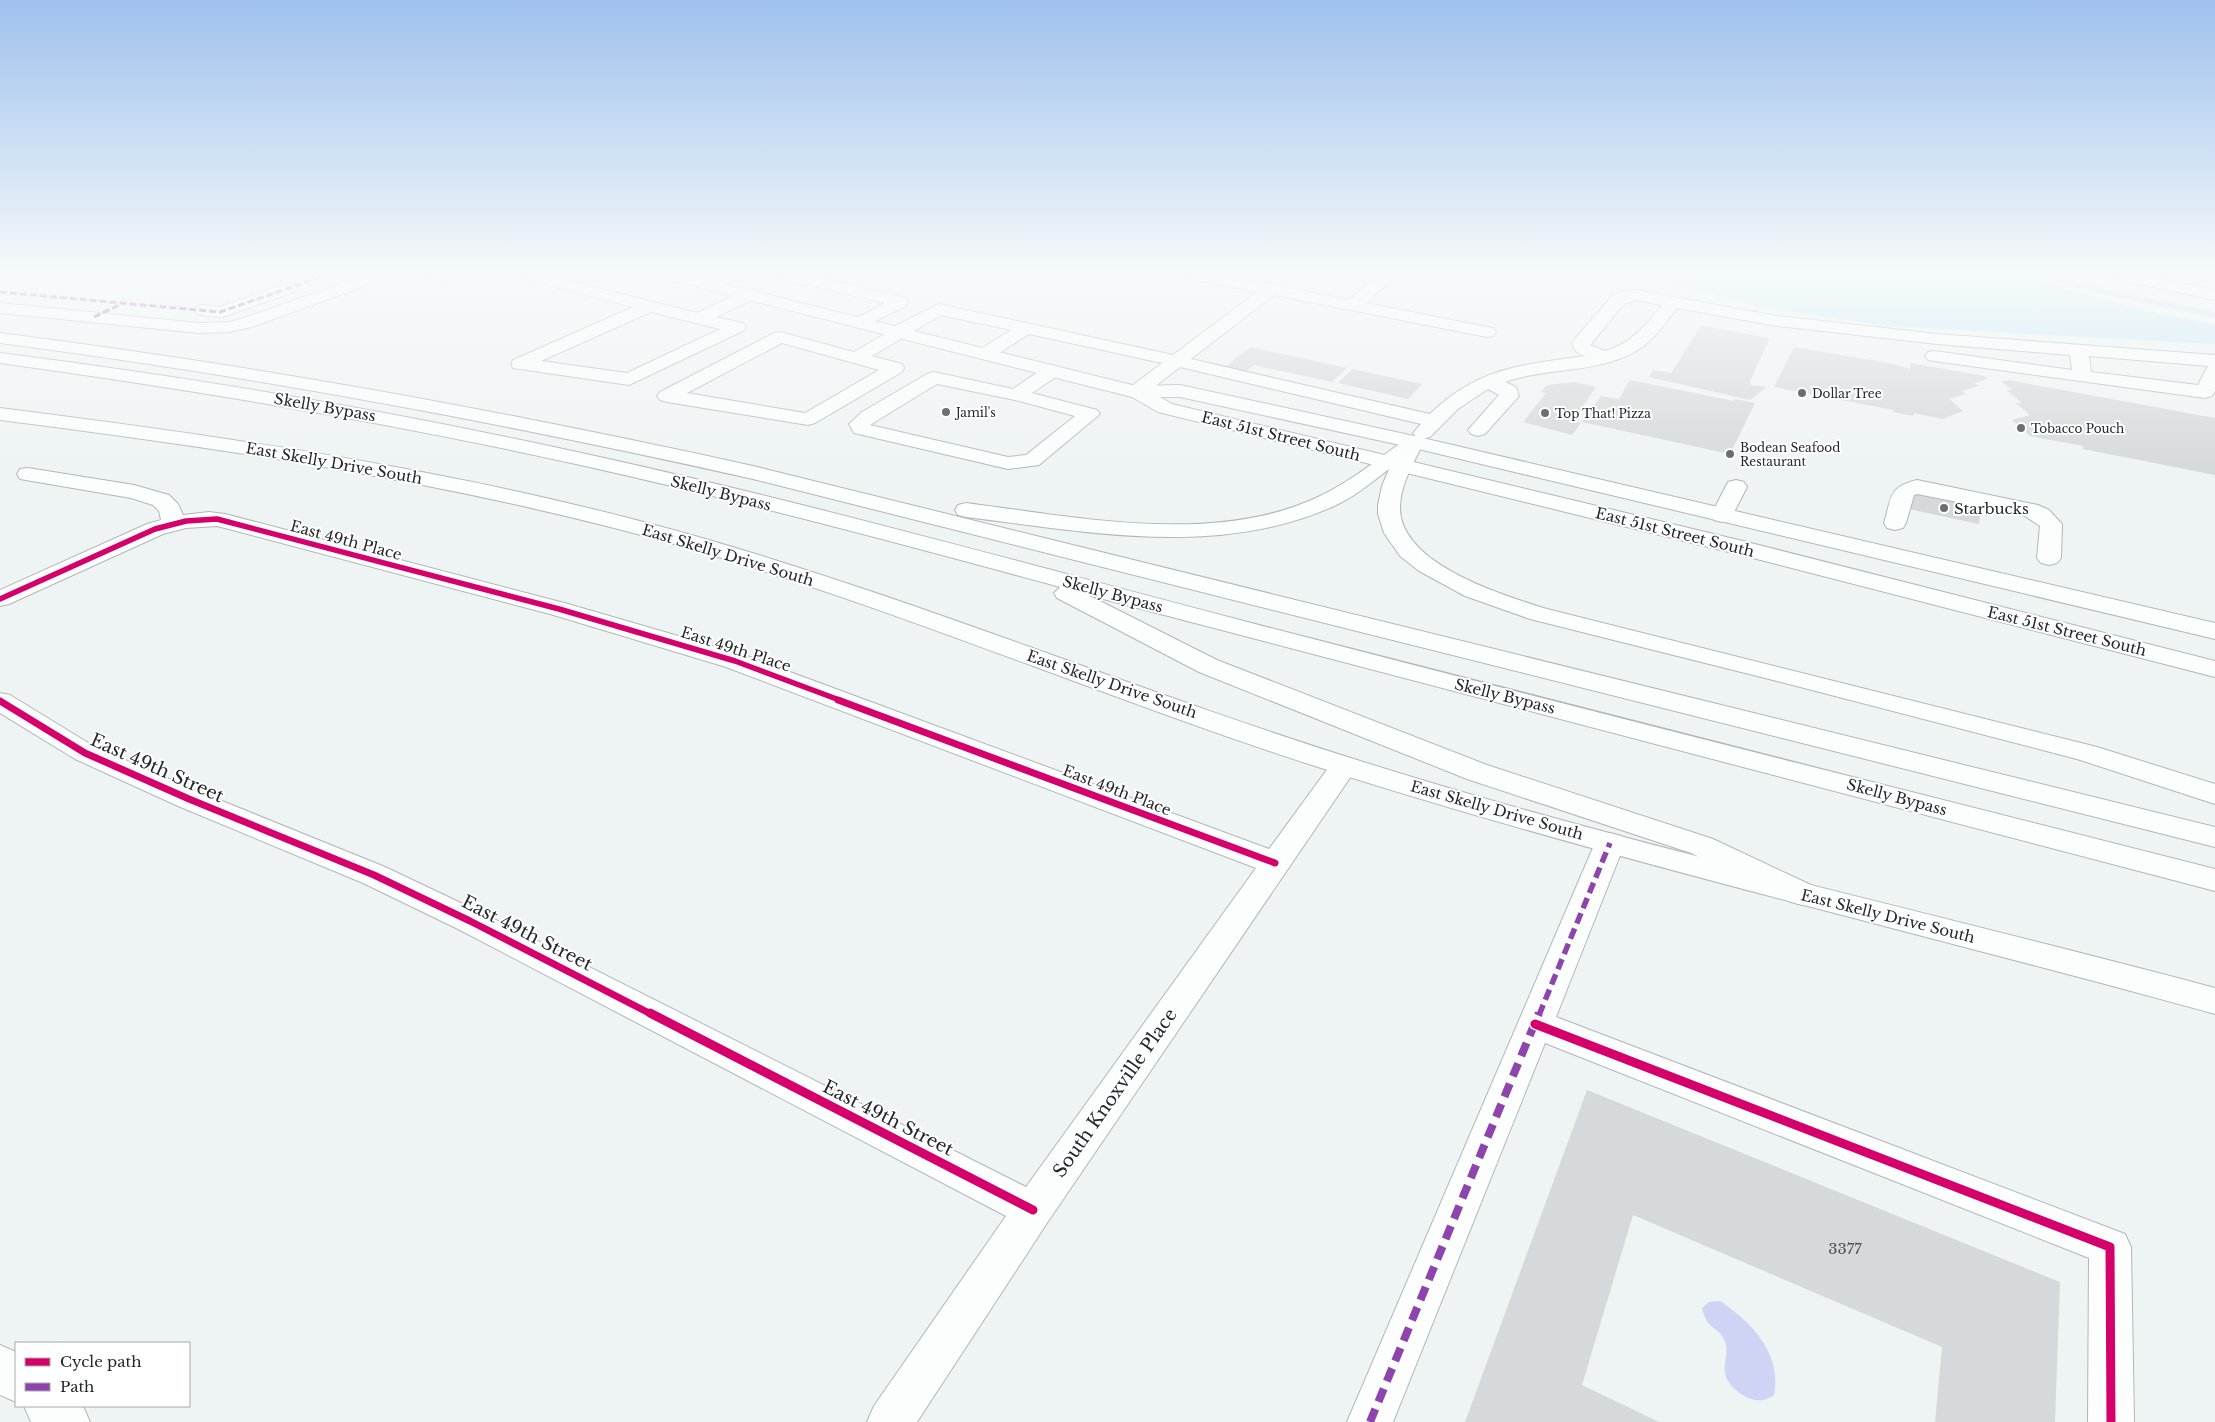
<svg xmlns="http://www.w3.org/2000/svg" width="2215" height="1422" font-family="'Libre Baskerville',serif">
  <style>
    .green { fill: #c5e7f6 }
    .water { fill: #d0d4f4 }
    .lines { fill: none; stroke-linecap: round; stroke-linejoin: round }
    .stream { stroke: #d0d4f4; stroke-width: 5.5 }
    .building { fill: #d6d9db }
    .minor-casing { stroke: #b3b6b8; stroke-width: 2 }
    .major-casing { stroke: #b3b6b8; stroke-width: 2 }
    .highway-casing { stroke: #b3b6b8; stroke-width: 2 }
    .minor { fill: #fcfdfd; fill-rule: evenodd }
    .major { fill: #fcfdfd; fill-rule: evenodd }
    .highway { fill: #fcfdfd; fill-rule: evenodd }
    .quiet-far2 { stroke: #8e44ad; stroke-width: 3; stroke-dasharray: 7 3; stroke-linecap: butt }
    .quiet-far1 { stroke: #8e44ad; stroke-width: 5.5; stroke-dasharray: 11 5.5; stroke-linecap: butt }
    .quiet { stroke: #8e44ad; stroke-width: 8; stroke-dasharray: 14 8; stroke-linecap: butt }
    .cycleway-far2-casing { stroke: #fff; stroke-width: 8 }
    .cycleway-far1-casing { stroke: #fff; stroke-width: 10 }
    .cycleway-casing { stroke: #fff; stroke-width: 12 }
    .cycleway-far2 { stroke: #d6006c; stroke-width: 5.5 }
    .cycleway-far1 { stroke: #d6006c; stroke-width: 7 }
    .cycleway { stroke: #d6006c; stroke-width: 9 }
    .poi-dot { fill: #6b6f71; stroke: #fff; stroke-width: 2 }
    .labels { text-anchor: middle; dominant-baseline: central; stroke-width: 4; stroke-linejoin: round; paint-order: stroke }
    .far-poi-label { font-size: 12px; fill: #25282a; stroke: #fff; text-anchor: start }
    .street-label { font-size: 15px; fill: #25282a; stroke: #fff }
    .poi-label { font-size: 15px; fill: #25282a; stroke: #fff; text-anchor: start }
    .near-number-label { font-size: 15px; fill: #515456 }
    .near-street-label { font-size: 18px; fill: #25282a; stroke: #fff }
  </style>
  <rect width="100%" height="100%" fill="#eef3f4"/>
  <path class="green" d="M 1610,273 L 2009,273 L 2144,310 L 2215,325 L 2215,344 L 1888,326 L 1751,306 L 1691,288 Z"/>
  <path class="water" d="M 1720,1301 C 1752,1322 1782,1354 1774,1395 C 1771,1397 1767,1399 1763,1400 C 1749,1403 1727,1387 1725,1373 C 1723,1361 1730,1351 1724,1339 C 1716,1325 1707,1330 1702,1308 L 1709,1302 Z"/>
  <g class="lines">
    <path class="stream" d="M 2035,273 L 2098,290 L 2215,315"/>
  </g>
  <path class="building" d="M 1704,326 L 1768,338 L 1769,340 L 1750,381 L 1751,385 L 1767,387 L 1750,400 L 1649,377 L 1653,370 L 1671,373 L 1700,327 Z
    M 1250,347 L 1347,368 L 1332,382 L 1254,365 L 1247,371 L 1226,366 Z
    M 1794,347 L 1894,364 L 1910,369 L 1911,363 L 1984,376 L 1988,379 L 1974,383 L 1979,386 L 1962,391 L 1966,394 L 1949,399 L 1963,411 L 1942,419 L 1914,413 L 1913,416 L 1893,412 L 1893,410 L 1774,387 Z
    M 1352,369 L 1422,384 L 1408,399 L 1338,383 Z
    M 1630,380 L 1734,401 L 1735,399 L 1755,403 L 1730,454 L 1582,422 L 1601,396 L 1619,399 Z
    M 2008,380 L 2215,418 L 2215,475 L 2083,449 L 2083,446 L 2030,436 L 2012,420 L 2030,415 L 2016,403 L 2022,403 L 2006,390 L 2013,390 L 2001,382 Z
    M 1575,382 L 1596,387 L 1573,421 L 1581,423 L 1572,435 L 1523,422 L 1546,393 L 1541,392 L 1547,385 Z
    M 1911,493 L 1981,508 L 1979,524 L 1908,509 Z
    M 1587,1090 L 2060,1282 L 2055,1422 L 1935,1422 L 1942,1347 L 1633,1215 L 1582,1385 L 1659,1422 L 1465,1422 Z"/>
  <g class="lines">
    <defs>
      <path id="minor" d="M 371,273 L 394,273 L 392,276 L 252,327 L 229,332 L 199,333 L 0,313 L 0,303 L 199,323 L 229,322 L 241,319 Z
        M 417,273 L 468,273 C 457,288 434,280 419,276 Z
        M 510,273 L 537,273 L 697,313 L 745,290 L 757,290 L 759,294 L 757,298 L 716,317 L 743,323 L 746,327 L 743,331 L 629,385 L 513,368 L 511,364 L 513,360 L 633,307 L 512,276 ZM 651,312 L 720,329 L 627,373 L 541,361 Z
        M 722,273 L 743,273 L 741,276 L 715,288 L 703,288 L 701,285 L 703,282 Z
        M 768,273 L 797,273 L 906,298 L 908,302 L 906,306 L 861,328 L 855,327 L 852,323 L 855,319 L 885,303 L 770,276 Z
        M 1179,273 L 1212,273 L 1349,300 L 1381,273 L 1399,273 L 1366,303 L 1487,327 L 1493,328 L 1496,332 L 1493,336 L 1487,337 L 1274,295 L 1191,359 L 1430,414 C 1478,367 1522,365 1585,356 C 1577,353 1574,351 1572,343 L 1575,339 L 1612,296 L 1617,293 L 1636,290 L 1777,316 L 1937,334 L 2215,355 L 2215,391 L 2212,396 L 2205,398 L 1934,361 L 1928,360 L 1925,356 L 1928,352 L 1934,351 L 2072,370 L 2070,355 L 1937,344 L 1777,326 L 1677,308 C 1667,320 1658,335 1645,345 C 1606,375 1549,366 1505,382 L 1516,387 L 1519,396 L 1485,434 L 1478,436 L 1471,434 L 1468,430 L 1499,395 L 1488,389 L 1458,409 L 1430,437 L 1423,439 L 1416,437 L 1413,433 L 1421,424 L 1180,367 L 1143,396 L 1136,398 L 1129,396 L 1126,392 L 1129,388 L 1162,363 L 1029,334 L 991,358 L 985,359 L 979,358 L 976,354 L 979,350 L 1011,330 L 941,315 L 872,356 L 902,364 L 904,368 L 902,372 L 815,423 L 808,425 L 667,402 L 660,400 L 657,396 L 660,392 L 774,333 L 780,332 L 854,352 L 888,332 L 891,328 L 939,304 L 1173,355 L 1257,292 L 1187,278 L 1181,276 ZM 1636,300 L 1662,305 C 1646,325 1631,344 1605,351 L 1590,345 L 1624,304 ZM 782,343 L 879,370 L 805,413 L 687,393 ZM 2089,356 L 2208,366 L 2198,385 L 2091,372 Z
        M 2102,273 L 2133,273 L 2215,290 L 2215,300 L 2110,278 L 2104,276 Z
        M 288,283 L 294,284 L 296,288 L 294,292 L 226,316 C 217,318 206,316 197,314 L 194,310 L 197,306 L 203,305 L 219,307 Z
        M 1052,365 L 1059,367 L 1061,371 L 1059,375 L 1032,393 L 1097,410 L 1100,414 L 1039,465 L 1008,469 L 854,433 L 849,424 L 862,412 L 927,374 L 934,372 L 1013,389 L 1045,367 ZM 937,384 L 1015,400 L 1075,416 L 1026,455 L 1008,457 L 870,425 Z
        M 28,468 L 134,485 L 169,495 L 178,504 L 183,515 L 209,512 L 225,514 L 568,604 L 744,655 L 1269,849 L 1334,760 L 1344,757 L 1354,760 L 1358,766 L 1047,1223 L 917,1422 L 867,1422 L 874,1406 L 1006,1216 L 458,929 L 363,883 L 178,806 L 75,759 L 0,713 L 0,693 L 10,695 L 95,747 L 200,792 L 385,867 L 482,913 L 1026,1187 L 1256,868 L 726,667 L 550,614 L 217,526 L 186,528 L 163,534 L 9,604 L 0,606 L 0,590 L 147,524 L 161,520 L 159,511 L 153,505 L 131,498 L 20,479 L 17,474 L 20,469 Z
        M 1736,480 L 1744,482 L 1747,487 L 1730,520 L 1722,522 L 1714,520 L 1711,515 L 1728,482 Z
        M 1917,480 L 2038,505 L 2049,510 L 2062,524 L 2061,558 L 2057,563 L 2049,565 L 2041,563 L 2037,558 L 2040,526 L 2023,515 L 1917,494 L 1914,495 L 1906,523 L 1903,528 L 1895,530 L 1887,528 L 1884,523 C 1892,497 1888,487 1917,480 Z
        M 1610,833 L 1621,836 L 1625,843 L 1556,1017 L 2125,1234 L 2131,1247 L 2134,1422 L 2088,1422 L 2089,1258 L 1545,1043 L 1393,1422 L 1347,1422 L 1595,843 L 1599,836 Z
        M 0,1345 L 16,1352 L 16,1402 L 0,1395 Z
        M 24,1406 L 83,1406 L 90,1422 L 31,1422 Z"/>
      <path id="major" d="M 652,273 L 680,273 L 1136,386 L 1180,385 L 1414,436 L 2215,623 L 2215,639 L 1414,448 L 1180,397 L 1160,397 L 1172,404 L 1747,542 L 2215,661 L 2215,677 L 1741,555 L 1158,412 L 1132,397 L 654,276 Z
        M 0,408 C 237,438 472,472 702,538 C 924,602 1137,691 1357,760 C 1639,849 1929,911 2215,988 L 2215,1014 C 1926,934 1633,866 1346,776 C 1122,706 907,611 681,546 C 458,483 229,449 0,420 Z"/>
      <path id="highway" d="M 0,333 C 253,365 504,411 753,466 L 2215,827 L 2215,847 L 753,479 C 504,423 254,376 0,343 Z
        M 0,353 C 197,378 392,411 586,454 C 806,502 1022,563 1240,620 C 1564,705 1890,786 2215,869 L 2215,891 L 1088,595 L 1217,660 L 1487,765 L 1713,839 L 1813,886 L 1818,894 L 1813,902 L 1802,905 L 1791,902 L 1691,853 L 1467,779 L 1199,672 L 1057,598 L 1054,593 L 1060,587 C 902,544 745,502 585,466 C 392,423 196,390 0,363 Z
        M 1414,436 L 1421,438 L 1424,442 C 1414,462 1401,483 1400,506 C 1398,564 1503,595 1547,609 L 2097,747 L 2215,784 L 2215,804 L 2077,759 L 1773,680 L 1530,619 L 1465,596 L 1419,571 L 1400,556 L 1384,533 L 1378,514 L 1378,505 L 1382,486 L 1389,469 C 1371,483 1353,498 1332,507 C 1217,558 1086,532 966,517 L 958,515 L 955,510 L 958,505 L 966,503 C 1076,517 1214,546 1318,497 C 1350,482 1380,458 1407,438 Z"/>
    </defs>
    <use href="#minor" class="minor-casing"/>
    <use href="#major" class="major-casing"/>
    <use href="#highway" class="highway-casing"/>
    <use href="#minor" class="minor"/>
    <use href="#major" class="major"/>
    <use href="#highway" class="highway"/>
    <path class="quiet-far2" d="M 0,292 L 220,312 L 332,273
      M 94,317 L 123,303"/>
    <path class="quiet-far1" d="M 1539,1015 L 1610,843"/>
    <path class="quiet" d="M 1370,1422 L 1539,1013"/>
    <defs>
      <path id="cycleway-far2" d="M 0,599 L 155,529 L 186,521 L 217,519 L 559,609 L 735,661 L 842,701"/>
      <path id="cycleway-far1" d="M 838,700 L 1275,863
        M 0,701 L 85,753 L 189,799 L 374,875 L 470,921 L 653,1015"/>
      <path id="cycleway" d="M 650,1013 L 1033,1210
        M 1535,1024 L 2110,1247 L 2111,1422"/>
    </defs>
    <use href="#cycleway-far2" class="cycleway-far2-casing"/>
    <use href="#cycleway-far1" class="cycleway-far1-casing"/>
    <use href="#cycleway" class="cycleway-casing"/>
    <use href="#cycleway-far2" class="cycleway-far2"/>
    <use href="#cycleway-far1" class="cycleway-far1"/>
    <use href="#cycleway" class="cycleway"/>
  </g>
  <linearGradient id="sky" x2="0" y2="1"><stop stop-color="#9ec1ed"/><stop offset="0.58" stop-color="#f7fafa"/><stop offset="1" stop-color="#f7fafa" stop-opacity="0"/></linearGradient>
  <rect width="2215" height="472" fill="url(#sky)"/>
  <g class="poi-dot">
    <circle cx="1802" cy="393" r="5"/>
    <circle cx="946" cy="412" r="5"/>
    <circle cx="1545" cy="413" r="5"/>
    <circle cx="2021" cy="428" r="5"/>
    <circle cx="1730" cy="454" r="5"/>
    <circle cx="1944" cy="508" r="5"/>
  </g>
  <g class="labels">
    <g class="far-poi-label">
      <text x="1812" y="393">Dollar Tree</text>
      <text x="956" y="412">Jamil's</text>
      <text x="1555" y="413">Top That! Pizza</text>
      <text x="2031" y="428">Tobacco Pouch</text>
      <text x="1740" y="447">Bodean Seafood<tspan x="1740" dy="14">Restaurant</tspan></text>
    </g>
    <g class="street-label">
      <text transform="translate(325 407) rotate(10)">Skelly Bypass</text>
      <text transform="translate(1281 436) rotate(14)">East 51st Street South</text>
      <text transform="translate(334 463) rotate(10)">East Skelly Drive South</text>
      <text transform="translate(721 493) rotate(14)">Skelly Bypass</text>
      <text transform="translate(1675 532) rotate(14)">East 51st Street South</text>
      <text transform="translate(346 540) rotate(15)">East 49th Place</text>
      <text transform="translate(728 555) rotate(17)">East Skelly Drive South</text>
      <text transform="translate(1113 594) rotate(15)">Skelly Bypass</text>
      <text transform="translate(2067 631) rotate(14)">East 51st Street South</text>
      <text transform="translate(736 649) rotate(18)">East 49th Place</text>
      <text transform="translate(1112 684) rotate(19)">East Skelly Drive South</text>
      <text transform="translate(1505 696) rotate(14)">Skelly Bypass</text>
      <text transform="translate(1117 790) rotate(21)">East 49th Place</text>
      <text transform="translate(1897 797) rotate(15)">Skelly Bypass</text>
      <text transform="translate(1497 810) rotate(16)">East Skelly Drive South</text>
      <text transform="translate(1888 916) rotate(14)">East Skelly Drive South</text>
    </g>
    <g class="poi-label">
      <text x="1954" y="508">Starbucks</text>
    </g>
    <g class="near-number-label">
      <text x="1845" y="1248">3377</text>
    </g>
    <g class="near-street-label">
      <text transform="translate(157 768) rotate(24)">East 49th Street</text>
      <text transform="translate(527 933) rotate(27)">East 49th Street</text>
      <text transform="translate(1115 1093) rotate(-55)">South Knoxville Place</text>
      <text transform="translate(888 1118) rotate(27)">East 49th Street</text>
    </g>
  </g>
  <rect x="15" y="1342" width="175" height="65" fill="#ffffff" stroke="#a8a9aa"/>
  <rect x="25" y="1358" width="25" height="8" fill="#d6006c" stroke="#a8a9aa"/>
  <text x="60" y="1367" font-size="15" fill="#25282a">Cycle path</text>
  <rect x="25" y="1383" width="25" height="8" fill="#8e44ad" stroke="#a8a9aa"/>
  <text x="60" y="1392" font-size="15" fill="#25282a">Path</text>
</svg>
